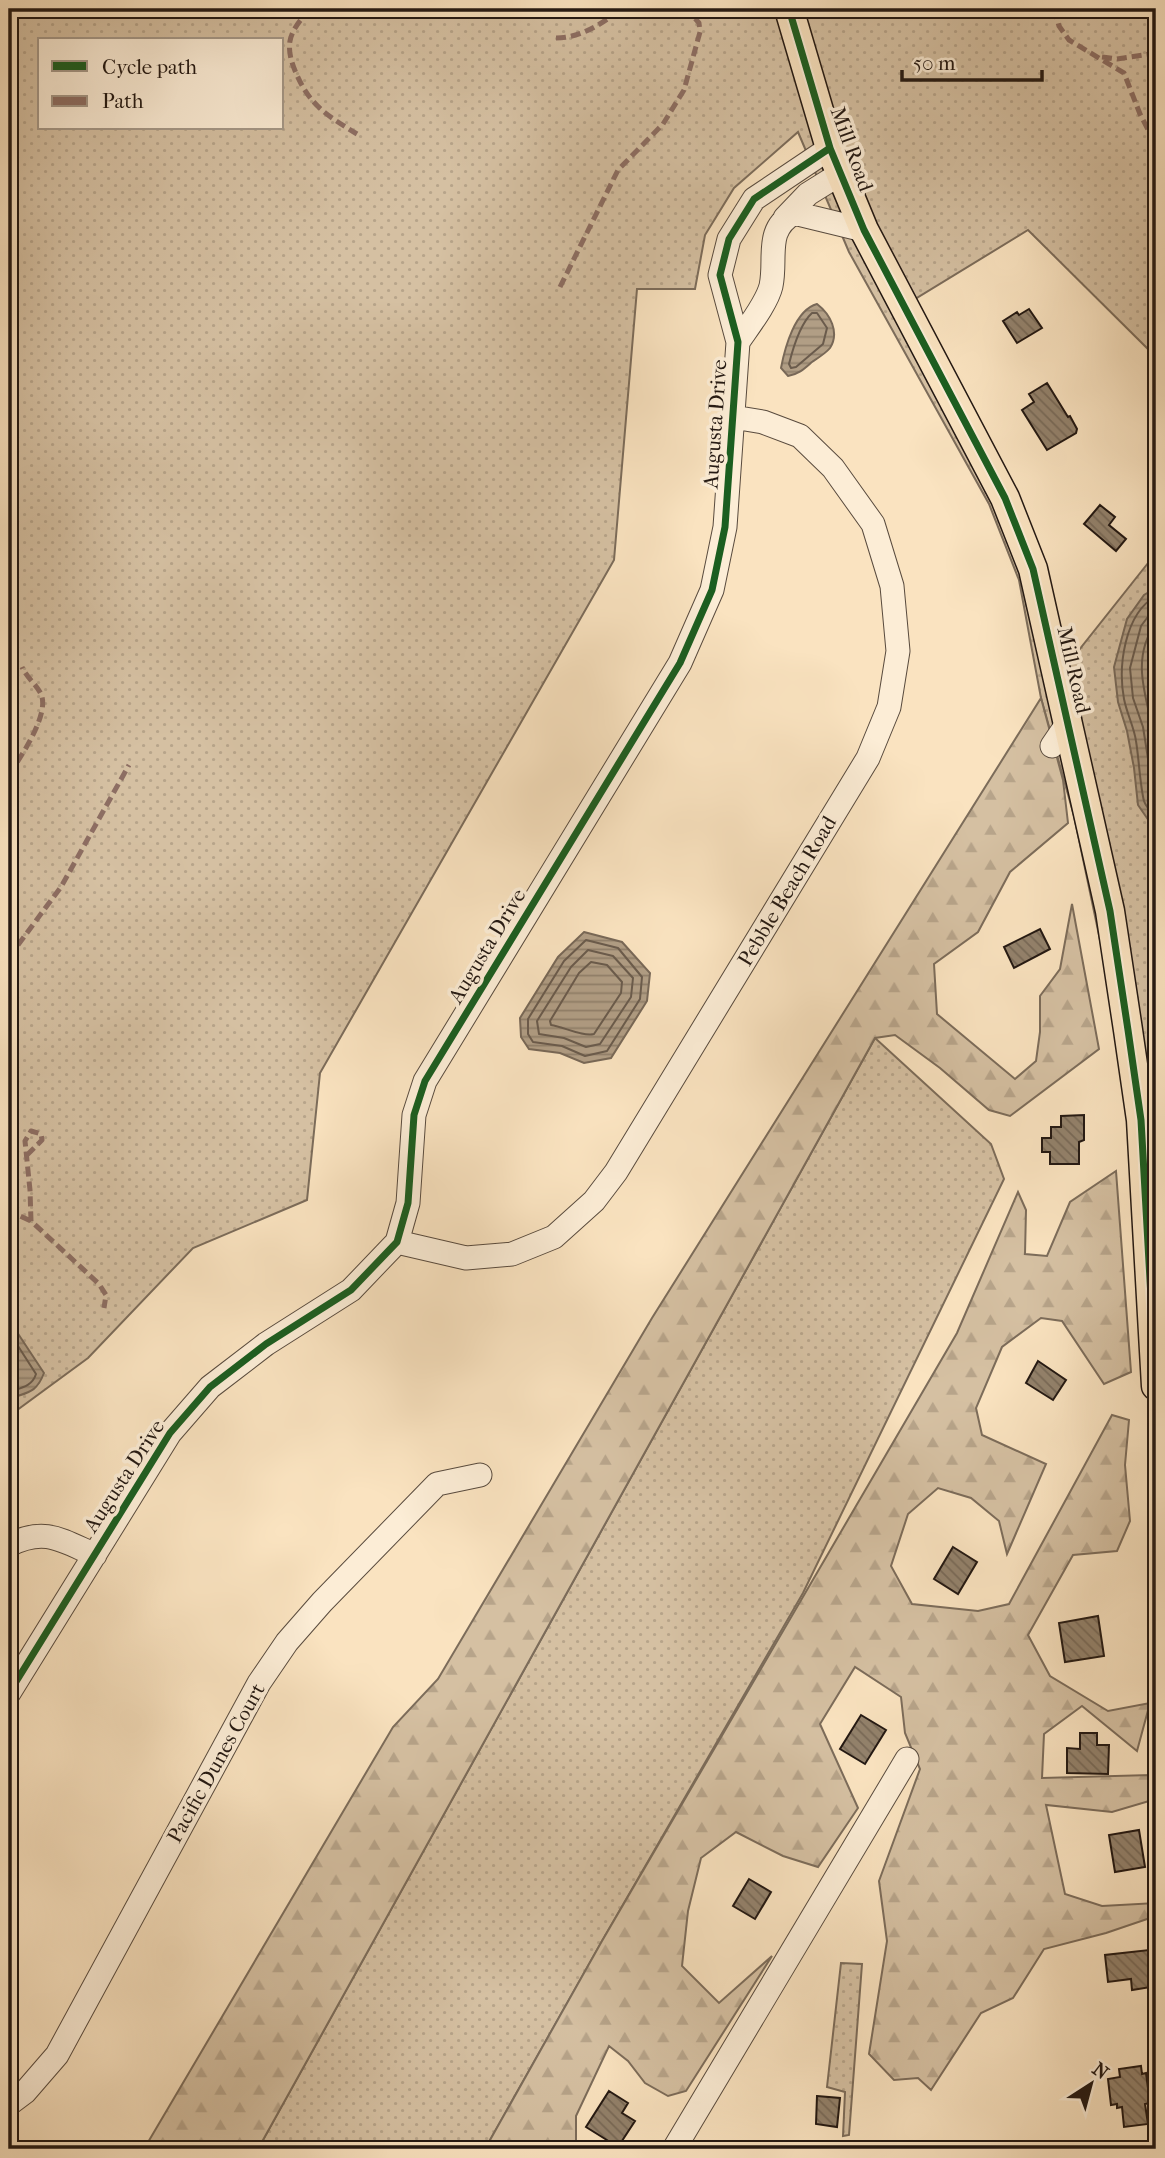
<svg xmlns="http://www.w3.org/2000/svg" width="1165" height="2158" font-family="'IM FELL French Canon',serif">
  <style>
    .green { fill: url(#green-dots); stroke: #7c6c5a; stroke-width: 2; fill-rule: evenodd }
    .forest { fill: url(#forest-firs); stroke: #7c6c5a; stroke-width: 2 }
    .water { fill: url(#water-rules); stroke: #786857; stroke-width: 2 }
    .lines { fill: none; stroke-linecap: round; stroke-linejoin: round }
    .shore { stroke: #6a5b4c; stroke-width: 2 }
    .building { fill: url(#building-back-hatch); stroke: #231812; stroke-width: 2 }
    .minor-casing { stroke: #594b3e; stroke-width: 25 }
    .major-casing { stroke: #231812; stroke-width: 31 }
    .minor { stroke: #fcedd6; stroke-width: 23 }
    .major { stroke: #fae3c0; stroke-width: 28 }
    .quiet { stroke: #8d6e63; stroke-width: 5; stroke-dasharray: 10 5; stroke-linecap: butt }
    .cycleway-casing { stroke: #fcedd6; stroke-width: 11 }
    .cycleway { stroke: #1b5e20; stroke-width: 7 }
    .labels { text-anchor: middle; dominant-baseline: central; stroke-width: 7; stroke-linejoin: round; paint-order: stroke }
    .street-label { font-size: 21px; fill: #231812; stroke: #fcedd6 }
  </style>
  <defs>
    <pattern id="green-dots" width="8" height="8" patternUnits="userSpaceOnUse" patternTransform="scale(1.75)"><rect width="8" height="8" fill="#d5c0a2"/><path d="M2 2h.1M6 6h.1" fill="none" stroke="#b7a48a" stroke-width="1.8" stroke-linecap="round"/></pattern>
    <pattern id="forest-firs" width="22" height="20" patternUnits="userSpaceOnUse" patternTransform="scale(1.75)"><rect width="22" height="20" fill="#d5c0a2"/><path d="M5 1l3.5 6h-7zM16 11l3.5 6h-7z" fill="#b7a48a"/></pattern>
    <pattern id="water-rules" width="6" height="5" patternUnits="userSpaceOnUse" patternTransform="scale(1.75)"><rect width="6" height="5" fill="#b19e85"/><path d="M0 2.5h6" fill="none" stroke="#90806b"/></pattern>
    <pattern id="building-back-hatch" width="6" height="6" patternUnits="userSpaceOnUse" patternTransform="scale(1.75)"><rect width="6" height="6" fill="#93826c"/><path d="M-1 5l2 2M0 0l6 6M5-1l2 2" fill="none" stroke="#786957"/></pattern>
  </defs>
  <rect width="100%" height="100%" fill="#fae3c0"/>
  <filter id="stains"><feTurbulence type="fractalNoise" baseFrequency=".00286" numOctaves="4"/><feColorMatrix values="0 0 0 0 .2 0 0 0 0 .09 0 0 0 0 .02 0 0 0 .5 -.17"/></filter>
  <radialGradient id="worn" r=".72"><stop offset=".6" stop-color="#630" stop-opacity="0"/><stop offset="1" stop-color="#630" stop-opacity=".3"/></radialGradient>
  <path class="green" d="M 9,9 L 1156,9 L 1156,357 L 1028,230 L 912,301 L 1067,665 L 1156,553 L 1156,1207 L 1074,816 L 1041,698 L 1019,580 L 989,504 L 849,252 L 798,132 L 734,188 L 705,235 L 695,289 L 637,289 L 614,560 L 320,1073 L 307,1200 L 193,1248 L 88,1358 L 9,1416 ZM 40,40 L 282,40 L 282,128 L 40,128 Z
    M 875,1038 L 991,1144 L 1004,1179 L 803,1593 L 602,1941 L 485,2149 L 258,2149 Z
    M 841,1963 L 862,1964 L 849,2135 L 843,2136 L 845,2092 L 827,2087 Z"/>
  <path class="forest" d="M 1041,698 L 1063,780 L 1068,823 L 1010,872 L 978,932 L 934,964 L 937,1014 L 1015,1079 L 1036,1061 L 1040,1032 L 1040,996 L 1060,969 L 1072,904 L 1099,1049 L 1010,1116 L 989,1110 L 940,1068 L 895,1035 L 875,1038 L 258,2149 L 144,2149 L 393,1727 L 438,1679 L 652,1318 Z
    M 1116,1171 L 1131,1372 L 1104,1384 L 1062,1321 L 1041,1318 L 1002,1347 L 976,1408 L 982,1435 L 1046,1464 L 1007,1554 L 999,1521 L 971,1498 L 938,1488 L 908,1514 L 891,1566 L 912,1604 L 978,1611 L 1009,1604 L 1112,1415 L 1129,1420 L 1125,1465 L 1130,1521 L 1117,1551 L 1073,1555 L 1028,1635 L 1050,1676 L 1108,1711 L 1150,1703 L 1137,1751 L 1082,1706 L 1044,1734 L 1042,1778 L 1151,1775 L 1156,1784 L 1156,1799 L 1112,1812 L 1046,1805 L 1065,1894 L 1102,1906 L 1156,1903 L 1156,1916 L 1106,1933 L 1044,1949 L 1013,1998 L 981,2013 L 931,2090 L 918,2078 L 894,2080 L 869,2054 L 887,1941 L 879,1881 L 920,1769 L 905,1733 L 901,1697 L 855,1667 L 820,1724 L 858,1808 L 818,1867 L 783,1856 L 736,1832 L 701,1858 L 688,1911 L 682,1966 L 719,2003 L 772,1956 L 686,2091 L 668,2096 L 645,2083 L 628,2061 L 609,2046 L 576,2116 L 576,2147 L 580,2149 L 485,2149 L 602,1941 L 957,1333 L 1018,1192 L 1026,1210 L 1025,1254 L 1047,1256 L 1070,1202 Z"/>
  <path class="water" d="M 817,304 C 830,314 840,332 830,348 C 826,353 818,358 812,362 C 804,369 799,374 788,376 L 781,368 C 785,347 795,310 817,304 Z
    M 1156,588 L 1156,831 L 1138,805 L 1134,768 L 1127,731 L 1118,702 L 1114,667 L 1127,619 L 1144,595 Z
    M 584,932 L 622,942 L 650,973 L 647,1001 L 611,1058 L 584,1063 L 560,1053 L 529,1049 L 521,1037 L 520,1018 L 558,957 Z
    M 9,1320 L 44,1373 C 36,1394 27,1392 9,1399 Z"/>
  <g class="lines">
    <path class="shore" d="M 817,313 L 827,328 L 823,344 L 796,367 L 791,368 L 789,364 C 793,348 800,324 812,313 Z
      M 1156,596 C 1124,614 1118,667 1124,699 C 1127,714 1134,727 1136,741 C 1139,759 1140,785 1144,801 C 1146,807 1152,813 1156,819
      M 1156,606 L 1141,626 L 1130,668 L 1133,698 L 1143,727 L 1149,765 L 1153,798 L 1156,804
      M 1156,623 C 1128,661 1149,703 1156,744
      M 586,940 L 618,948 L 642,977 L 640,999 L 607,1051 L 585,1056 L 562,1046 L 533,1042 L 528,1034 L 528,1019 L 564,961 Z
      M 588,950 L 613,956 L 633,978 L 631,997 L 600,1044 L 586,1047 L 564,1038 L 539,1034 L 537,1021 L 571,967 Z
      M 591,962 L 607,965 L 622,982 L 621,993 L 594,1034 C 583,1037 564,1027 551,1025 L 550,1021 L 579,973 Z
      M 9,1332 L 36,1374 C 32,1387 20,1388 9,1392"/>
  </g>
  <path class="building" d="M 1029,309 L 1042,328 L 1017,343 L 1003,321 L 1017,312 L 1019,315 Z
    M 1047,383 L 1068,417 L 1070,416 L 1077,429 L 1076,433 L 1047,450 L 1022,410 L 1034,402 L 1029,394 Z
    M 1100,505 L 1115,517 L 1109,525 L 1126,539 L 1116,551 L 1084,524 Z
    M 1040,929 L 1050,949 L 1014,968 L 1004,947 Z
    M 1084,1115 L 1084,1140 L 1079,1142 L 1079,1164 L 1050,1164 L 1050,1152 L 1042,1152 L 1042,1138 L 1051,1138 L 1051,1127 L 1061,1127 L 1061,1116 Z
    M 1038,1361 L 1066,1380 L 1053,1400 L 1026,1383 Z
    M 953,1547 L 977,1562 L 958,1594 L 934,1579 Z
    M 1098,1616 L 1104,1656 L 1065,1662 L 1059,1623 Z
    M 861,1715 L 886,1730 L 865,1764 L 840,1749 Z
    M 1080,1733 L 1097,1733 L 1097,1745 L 1109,1745 L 1108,1774 L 1067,1773 L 1067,1748 L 1080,1749 Z
    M 1139,1830 L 1145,1867 L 1115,1872 L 1109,1835 Z
    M 749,1879 L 771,1892 L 755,1919 L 733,1906 Z
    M 1149,1950 L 1151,1987 L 1132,1990 L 1131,1979 L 1108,1982 L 1105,1955 Z
    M 1141,2066 L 1142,2074 L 1146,2073 L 1150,2103 L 1145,2104 L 1148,2124 L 1124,2127 L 1122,2107 L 1117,2108 L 1117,2104 L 1111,2105 L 1108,2079 L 1120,2077 L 1119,2069 Z
    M 609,2091 L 628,2103 L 622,2113 L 635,2121 L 618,2147 L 586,2127 Z
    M 817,2096 L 840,2098 L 837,2127 L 816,2124 Z"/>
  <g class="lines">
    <defs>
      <path id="minor" d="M 785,218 L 808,194 L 840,174
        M 738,342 C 748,327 767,303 771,286 C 777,258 764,230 794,213 L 864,230
        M 1052,746 L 1069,721
        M 397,1242 L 466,1258 L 512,1254 L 554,1237 L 594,1201 L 616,1172 L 868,758 L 889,707 L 898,651 L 892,586 L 873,524 L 833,468 L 800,436 L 763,422 L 733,417
        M 9,1545 C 45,1527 61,1540 95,1555
        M 9,1693 L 170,1433 L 210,1387 L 266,1344 L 351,1290 L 397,1242 L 408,1203 L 414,1115 L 425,1081 L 680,663 L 712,590 L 725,527 L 738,342 L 720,275 L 729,239 L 754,199 L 830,148
        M 9,2104 L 25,2092 L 57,2055 L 259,1683 L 287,1642 L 322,1602 L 437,1484 L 480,1475
        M 674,2149 L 907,1759"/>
      <path id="major" d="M 789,9 L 830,148 L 864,230 L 1005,498 L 1033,569 L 1110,911 L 1128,1030 L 1141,1120 L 1156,1386"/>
    </defs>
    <use href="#minor" class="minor-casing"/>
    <use href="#major" class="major-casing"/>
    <use href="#minor" class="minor"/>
    <use href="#major" class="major"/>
    <path class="quiet" d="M 310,9 C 302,18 292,29 290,41 C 288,52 292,64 296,73 C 310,106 328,116 357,134
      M 1054,9 L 1059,26 L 1069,40 L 1124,73 L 1140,114 L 1156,145
      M 556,38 C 580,38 602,24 621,9
      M 1102,57 L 1117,59 L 1156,53
      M 560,287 L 618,170 L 663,124 L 684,90 L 700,32 L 699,23 L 687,9
      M 9,774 C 21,757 50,714 41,694 C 36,684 27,678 22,667
      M 9,957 L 61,887 L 129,765
      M 27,1155 L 42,1140 L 41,1134 L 31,1131 L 25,1141 L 30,1190 L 31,1221 L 99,1284 L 106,1295 L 104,1308
      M 9,1207 L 18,1215 L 31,1221"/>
    <defs>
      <path id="cycleway" d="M 789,9 L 830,148 L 864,230 L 1005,498 L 1033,569 L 1110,911 L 1128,1030 L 1141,1120 L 1156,1386
        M 9,1693 L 170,1433 L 210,1387 L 266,1344 L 351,1290 L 397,1242 L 408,1203 L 414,1115 L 425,1081 L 680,663 L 712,590 L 725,527 L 738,342 L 720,275 L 729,239 L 754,199 L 830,148"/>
    </defs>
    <use href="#cycleway" class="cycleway-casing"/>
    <use href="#cycleway" class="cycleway"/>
  </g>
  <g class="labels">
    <g class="street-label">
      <text transform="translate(852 149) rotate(70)">Mill Road</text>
      <text transform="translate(715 424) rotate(-86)">Augusta Drive</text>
      <text transform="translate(1074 670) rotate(77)">Mill Road</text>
      <text transform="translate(787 891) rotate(-59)">Pebble Beach Road</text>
      <text transform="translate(487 946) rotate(-59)">Augusta Drive</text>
      <text transform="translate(124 1476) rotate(-57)">Augusta Drive</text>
      <text transform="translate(216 1763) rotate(-61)">Pacific Dunes Court</text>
    </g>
  </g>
  <rect width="1165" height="2158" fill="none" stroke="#fae3c0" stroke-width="35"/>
  <rect x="10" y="10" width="1144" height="2137" fill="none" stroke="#231812" stroke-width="3.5"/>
  <rect x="18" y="18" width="1130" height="2123" fill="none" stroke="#231812" stroke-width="2"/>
  <rect x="38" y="38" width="245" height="91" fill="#fcedd6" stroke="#a59888" stroke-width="2"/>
  <rect x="52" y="61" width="35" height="10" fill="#1b5e20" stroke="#a59888" stroke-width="2"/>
  <text x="102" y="74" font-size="21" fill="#231812">Cycle path</text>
  <rect x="52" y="96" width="35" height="10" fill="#8d6e63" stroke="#a59888" stroke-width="2"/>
  <text x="102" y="108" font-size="21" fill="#231812">Path</text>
  <g transform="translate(1091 2084) rotate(36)" stroke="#fcedd6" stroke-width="5" paint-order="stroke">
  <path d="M0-5L12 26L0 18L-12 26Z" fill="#231812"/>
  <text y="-10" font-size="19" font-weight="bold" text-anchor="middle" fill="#231812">N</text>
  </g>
  <path d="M902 70v10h140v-10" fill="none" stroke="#231812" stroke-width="3.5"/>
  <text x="913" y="70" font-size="21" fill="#231812" stroke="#fcedd6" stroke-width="5" paint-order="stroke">50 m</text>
  <rect width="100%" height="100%" filter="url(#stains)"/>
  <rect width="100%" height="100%" fill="url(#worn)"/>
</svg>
